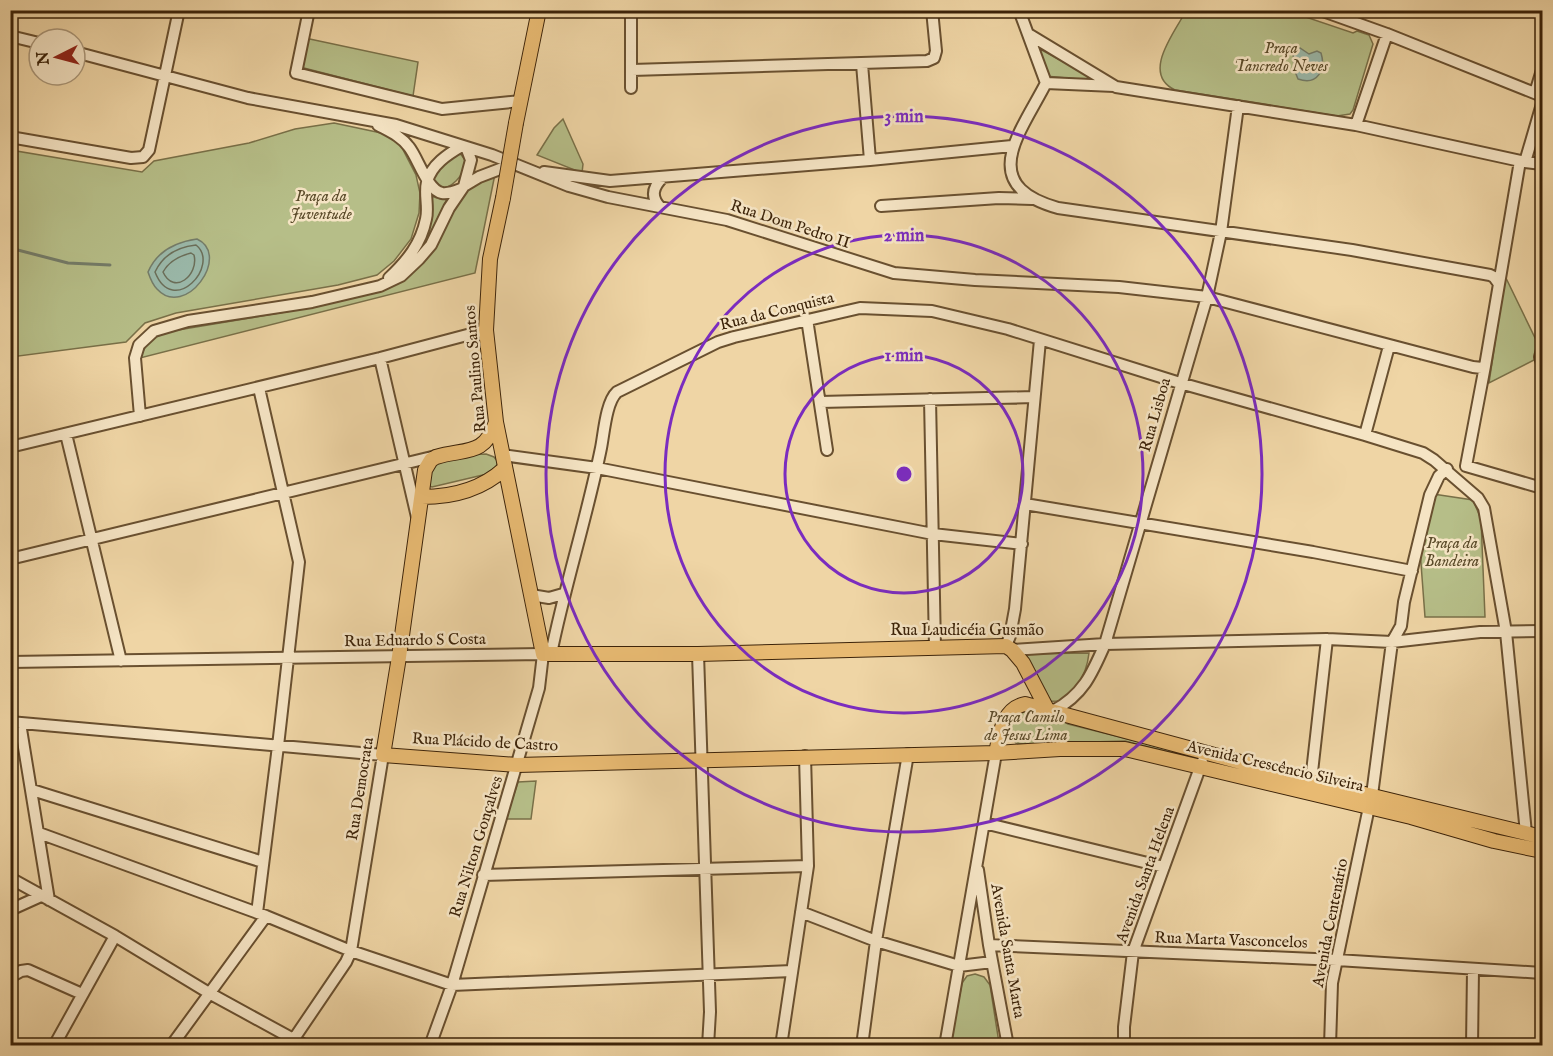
<svg xmlns="http://www.w3.org/2000/svg" width="1553" height="1056" font-family="'IM FELL English',serif">
  <style>
    .green { fill: #b6be88; stroke: #797048; stroke-width: 1.5 }
    .water { fill: #9ab8a9; stroke: #747c69; stroke-width: 1.5 }
    .lines { fill: none; stroke-linecap: round; stroke-linejoin: round }
    .shore { stroke: #6b6e59; stroke-width: 1.5 }
    .stream { stroke: #747c69; stroke-width: 3 }
    .minor-casing { stroke: #695030; stroke-width: 14 }
    .major-casing { stroke: #3c2309; stroke-width: 16 }
    .minor { stroke: #f5e4c4; stroke-width: 10 }
    .major { stroke: #e8ba72; stroke-width: 14 }
    .major-bridge-casing { stroke: #3c2309; stroke-width: 16; stroke-linecap: butt }
    .major-bridge { stroke: #e8ba72; stroke-width: 14 }
    .ring { fill: none; stroke: #7b2cbf; stroke-width: 3 }
    .labels { text-anchor: middle; dominant-baseline: central; stroke-width: 5; stroke-linejoin: round; paint-order: stroke }
    .park-label { font-size: 16px; font-style: italic; fill: #5a4a29; stroke: #f5e4c4 }
    .street-label { font-size: 16px; fill: #3c2309; stroke: #f5e4c4 }
    .centre { fill: #7b2cbf; stroke: #f5e4c4; stroke-width: 3 }
    .ring-label { font-size: 18px; text-anchor: middle; font-weight: bold; fill: #7b2cbf; stroke: #f5e4c4; stroke-width: 5; stroke-linejoin: round; paint-order: stroke }
  </style>
  <rect width="100%" height="100%" fill="#efd5a5"/>
  <filter id="stains"><feTurbulence type="fractalNoise" baseFrequency=".00333" numOctaves="4"/><feColorMatrix values="0 0 0 0 .2 0 0 0 0 .09 0 0 0 0 .02 0 0 0 .5 -.17"/></filter>
  <radialGradient id="worn" r=".72"><stop offset=".6" stop-color="#630" stop-opacity="0"/><stop offset="1" stop-color="#630" stop-opacity=".3"/></radialGradient>
  <path class="green" d="M 1186,11 L 1288,11 L 1353,33 L 1357,31 L 1369,35 L 1373,44 L 1353,110 L 1350,114 L 1337,116 L 1175,90 C 1141,74 1174,33 1186,11 Z
    M 305,38 L 418,62 L 413,96 L 300,67 Z
    M 1038,48 L 1090,76 L 1089,80 L 1045,76 Z
    M 563,119 L 583,164 L 582,173 L 537,155 L 554,128 Z
    M 334,123 L 386,134 L 400,144 L 416,175 L 420,193 L 419,213 L 411,239 L 394,261 L 377,275 L 338,285 L 176,313 L 145,323 L 126,342 L 11,357 L 10,150 L 142,172 L 154,161 L 249,143 L 295,129 Z
    M 458,151 L 467,162 C 463,176 452,189 438,189 L 430,177 Z
    M 495,174 L 475,273 L 140,358 C 144,345 154,337 166,332 L 291,311 L 342,299 L 414,268 L 451,207 L 471,184 Z
    M 428,195 L 440,199 L 447,199 L 430,234 L 416,256 Z
    M 1505,276 L 1537,342 L 1536,359 L 1489,383 Z
    M 486,454 L 494,457 L 498,462 L 495,469 L 487,474 L 432,487 L 429,486 L 426,478 L 436,462 L 463,455 Z
    M 1433,494 L 1473,500 L 1481,519 L 1485,617 L 1425,617 L 1420,550 Z
    M 1089,653 C 1087,672 1073,705 1049,701 L 1020,654 Z
    M 1028,710 L 1048,712 L 1068,724 L 1196,756 L 1195,760 L 1185,760 L 1169,752 L 1125,741 L 1024,744 L 1016,743 L 1006,732 L 1008,718 Z
    M 536,781 L 531,819 L 506,819 L 518,782 Z
    M 975,974 L 984,977 L 990,985 L 999,1043 L 950,1046 L 962,983 L 967,976 Z"/>
  <path class="water" d="M 1296,48 L 1300,48 L 1309,54 L 1317,51 L 1321,53 C 1326,69 1318,86 1298,79 L 1294,69 L 1293,50 Z
    M 197,239 C 232,255 185,320 157,289 C 153,285 150,278 148,272 C 157,251 175,242 197,239 Z"/>
  <g class="lines">
    <path class="shore" d="M 196,245 C 221,265 173,318 155,272 C 163,255 177,247 196,245 Z
      M 191,253 L 194,255 C 199,275 174,296 163,272 C 169,261 179,256 191,253 Z"/>
    <path class="stream" d="M 10,248 L 68,263 L 110,265"/>
    <defs>
      <path id="minor" d="M 309,10 L 296,73 L 442,109 L 521,101
        M 1320,10 L 1387,34 L 1542,96
        M 1030,35 L 1116,87 L 1356,125 L 1525,162 L 1542,164
        M 10,36 L 39,43
        M 75,52 L 248,98 L 396,125 L 492,155 L 569,186 L 608,197 L 727,220 L 894,273 L 975,280 L 1119,287 L 1207,297 L 1473,367 L 1482,368 L 1485,366 L 1499,284 L 1494,277 L 1490,275 L 1352,250 L 1058,208 C 975,185 1021,132 1046,83 L 1019,10
        M 862,64 L 870,160
        M 632,70 L 927,61 L 934,58 L 936,51 L 932,10
        M 1046,83 L 1114,86
        M 631,88 L 631,10
        M 1535,93 L 1542,70
        M 378,125 C 389,131 401,136 409,147 C 418,158 427,190 442,193 C 448,194 456,191 461,189
        M 1356,125 L 1387,34
        M 10,137 L 131,158 L 143,157 L 149,150 L 179,10
        M 1525,162 L 1542,104
        M 544,172 L 610,181 L 870,160 L 1012,146
        M 464,186 L 471,160 L 466,147
        M 881,206 L 999,198 L 1032,199
        M 660,207 C 650,196 653,187 663,177
        M 389,278 C 407,261 421,244 426,219 C 429,207 424,194 427,182 C 431,165 448,154 462,146
        M 1499,284 L 1520,161
        M 807,319 L 827,450
        M 1542,350 L 1540,357 L 1542,363
        M 380,358 L 417,517
        M 1485,366 L 1466,466 L 1542,488
        M 930,399 L 935,647
        M 820,402 L 1034,397
        M 140,416 L 135,358 L 139,345 L 154,331 L 188,321 L 312,302 L 380,286 L 401,276 L 419,259 L 431,245 L 449,208 L 464,186 L 479,177 L 513,164
        M 66,434 L 121,661
        M 1365,435 L 1389,346
        M 10,447 L 380,358 L 486,330
        M 502,455 L 597,468 L 933,534 L 1022,544
        M 1025,504 L 1313,552 L 1412,571
        M 10,559 L 436,456
        M 531,595 L 549,598 L 563,594
        M 1006,646 L 1010,636 L 1015,609 L 1040,340
        M 1012,650 L 1105,644 L 1327,639 L 1392,642 L 1480,632 L 1542,631
        M 551,654 C 565,585 587,517 601,448 C 604,433 606,402 617,392 L 718,342 L 734,337 L 860,308 L 932,311 L 1008,329 L 1180,383 L 1365,435 L 1423,453 L 1434,460 L 1478,498 L 1484,508 L 1506,632 L 1526,833
        M 698,654 L 710,1012 L 708,1046
        M 10,662 L 543,654 L 539,688 L 452,985 L 430,1046
        M 1053,711 C 1083,695 1092,674 1105,644 L 1207,297 L 1221,232 L 1238,106
        M 10,722 L 383,755 L 351,951 L 346,962 L 289,1046
        M 20,723 L 49,900
        M 1311,781 L 1327,639
        M 32,790 L 263,862
        M 1372,795 L 1392,642 L 1401,626 L 1404,602 L 1430,495 L 1439,476 L 1447,469
        M 984,823 L 1164,867
        M 39,833 L 266,916 L 351,951 L 452,985 L 792,971
        M 978,870 L 989,945 L 1008,1046
        M 483,875 L 808,866
        M 10,878 L 115,936 L 209,993 L 306,1046
        M 10,910 L 41,896
        M 801,912 L 876,941 L 959,966 L 992,962
        M 257,913 L 278,746 L 299,562 L 259,388
        M 989,945 L 1337,960 L 1542,973
        M 10,977 L 21,971 L 28,970 L 82,994
        M 54,1046 L 115,936
        M 171,1046 L 266,916
        M 781,1046 L 808,866 L 805,756
        M 862,1046 L 876,941 L 908,754
        M 945,1046 L 996,753
        M 1124,1046 L 1124,1027 L 1133,952 L 1202,762
        M 1330,1046 L 1332,983 L 1369,807
        M 1472,1046 L 1473,970"/>
      <path id="major" d="M 516,123 L 539,10
        M 503,198 L 490,259 L 486,330 L 496,422 L 543,654 L 698,654 L 1006,646 L 1012,650 L 1023,663 L 1047,709
        M 496,422 C 484,457 465,448 436,457 L 431,460 L 425,470 L 399,657 L 383,755 L 517,765 L 996,753 L 1060,749 L 1125,749 L 1411,817 L 1494,841 L 1542,851
        M 422,497 C 452,497 482,489 504,469
        M 996,753 C 1000,735 1002,709 1025,704 L 1311,781 L 1542,837"/>
    </defs>
    <use href="#minor" class="minor-casing"/>
    <use href="#major" class="major-casing"/>
    <use href="#minor" class="minor"/>
    <use href="#major" class="major"/>
    <defs>
      <path id="major-bridge" d="M 503,198 L 516,123"/>
    </defs>
    <use href="#major-bridge" class="major-bridge-casing"/>
    <use href="#major-bridge" class="major-bridge"/>
  </g>
  <g class="ring">
    <circle cx="904" cy="474" r="119"/>
    <circle cx="904" cy="474" r="239"/>
    <circle cx="904" cy="474" r="358"/>
  </g>
  <g class="labels">
    <g class="park-label">
      <text x="1281" y="49">Praça<tspan x="1281" dy="18">Tancredo Neves</tspan></text>
      <text x="321" y="197">Praça da<tspan x="321" dy="18">Juventude</tspan></text>
      <text x="1452" y="544">Praça da<tspan x="1452" dy="18">Bandeira</tspan></text>
      <text x="1026" y="718">Praça Camilo<tspan x="1026" dy="18">de Jesus Lima</tspan></text>
    </g>
    <g class="street-label">
      <text transform="translate(790 225) rotate(18)">Rua Dom Pedro II</text>
      <text transform="translate(777 312) rotate(-14)">Rua da Conquista</text>
      <text transform="translate(476 369) rotate(-95)">Rua Paulino Santos</text>
      <text transform="translate(1156 415) rotate(-74)">Rua Lisboa</text>
      <text x="967" y="631">Rua Laudicéia Gusmão</text>
      <text transform="translate(415 641) rotate(-1)">Rua Eduardo S Costa</text>
      <text transform="translate(485 743) rotate(3)">Rua Plácido de Castro</text>
      <text transform="translate(1275 767) rotate(13)">Avenida Crescêncio Silveira</text>
      <text transform="translate(361 789) rotate(-81)">Rua Democrata</text>
      <text transform="translate(477 847) rotate(-73)">Rua Nilton Gonçalves</text>
      <text transform="translate(1146 875) rotate(-70)">Avenida Santa Helena</text>
      <text transform="translate(1331 923) rotate(-79)">Avenida Centenário</text>
      <text transform="translate(1231 941) rotate(2)">Rua Marta Vasconcelos</text>
      <text transform="translate(1007 951) rotate(80)">Avenida Santa Marta</text>
    </g>
  </g>
  <circle cx="904" cy="474" r="9" class="centre"/>
  <g class="ring-label">
    <text x="904" y="122">3 min</text>
    <text x="904" y="241">2 min</text>
    <text x="904" y="361">1 min</text>
  </g>
  <rect width="1553" height="1056" fill="none" stroke="#efd5a5" stroke-width="36"/>
  <rect x="12" y="12" width="1529" height="1032" fill="none" stroke="#3c2309" stroke-width="3"/>
  <rect x="18" y="18" width="1517" height="1020" fill="none" stroke="#3c2309" stroke-width="1.5"/>
  <g transform="translate(57 57) rotate(264)"><circle r="28" fill="#f5e4c4" stroke="#ab9779" stroke-width="1.5"/>
  <path d="M0-4.5L10 22L0 15L-10 22Z" fill="#8f2418"/>
  <text y="-9" font-size="16" font-weight="bold" text-anchor="middle" fill="#3c2309">N</text>
  </g>
  <rect width="100%" height="100%" filter="url(#stains)"/>
  <rect width="100%" height="100%" fill="url(#worn)"/>
</svg>
